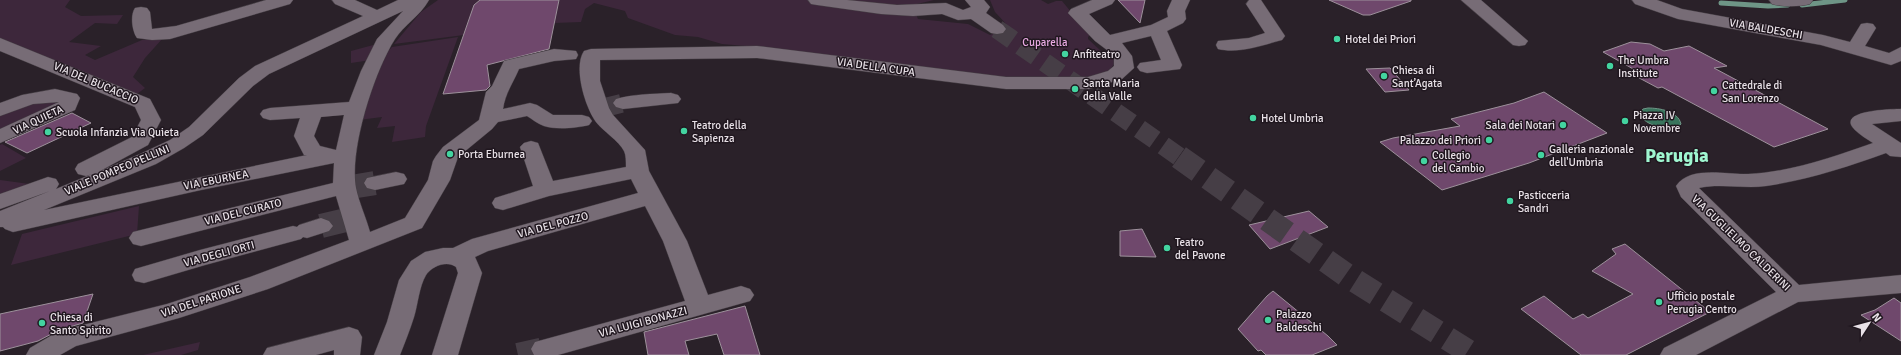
<svg xmlns="http://www.w3.org/2000/svg" width="1901" height="355" font-family="Signika,sans-serif">
  <style>
    .green { fill: #3d273b }
    .water { fill: #39755d; stroke: #6e9586 }
    .lines { fill: none; stroke-linecap: round; stroke-linejoin: round }
    .stream { stroke: #6e9586; stroke-width: 5 }
    .building { fill: #6f486c; stroke: #9d919b }
    .minor-tunnel-far1 { stroke: #463e46; stroke-width: 19; stroke-dasharray: 19 10; stroke-linecap: butt }
    .minor-tunnel { stroke: #463e46; stroke-width: 24; stroke-dasharray: 24 12; stroke-linecap: butt }
    .minor-casing { stroke: #453e44; stroke-width: 1 }
    .minor { fill: #776c76; fill-rule: evenodd }
    .poi-dot { fill: #43d4a0; stroke: #20171f; stroke-width: 1.5 }
    .labels { text-anchor: middle; dominant-baseline: central; stroke-width: 3; stroke-linejoin: round; paint-order: stroke }
    .street-label { font-size: 11px; fill: #e8e1e7; stroke: #20171f }
    .poi-label { font-size: 11px; fill: #e8e1e7; stroke: #20171f; text-anchor: start }
    .park-label { font-size: 11px; fill: #e9aae3; stroke: #20171f }
    .town-label { font-size: 19px; font-weight: bold; fill: #9ff6d0; stroke: #20171f }
  </style>
  <rect width="100%" height="100%" fill="#2a2129"/>
  <path class="green" d="M 0,0 L 70,0 L 65,7 L 81,16 L 123,15 L 117,24 L 95,23 L 69,42 L 101,46 L 85,55 L 95,60 L 142,40 L 163,38 L 145,58 L 133,77 L 145,88 L 137,94 L 0,40 Z
    M 438,0 L 480,0 L 474,5 L 464,35 L 394,44 L 421,12 Z
    M 559,0 L 934,0 L 917,4 L 913,7 L 918,19 L 968,24 L 990,35 L 1009,27 L 995,12 L 990,0 L 1041,0 L 1048,4 L 1056,1 L 1062,1 L 1090,35 L 1088,37 L 1088,39 L 1102,52 L 1107,58 L 1115,58 L 1115,63 L 1109,71 L 1093,78 L 1003,79 L 758,47 L 722,44 L 698,37 L 675,35 L 628,18 L 625,11 L 594,3 L 585,9 L 581,22 L 554,23 Z
    M 458,37 L 426,126 L 425,137 L 392,142 L 395,126 L 377,128 L 382,117 L 359,120 L 387,52 L 392,47 Z
    M 377,44 L 371,60 L 351,63 L 351,51 Z
    M 59,100 L 52,110 L 0,133 L 0,112 L 28,102 Z
    M 2,144 L 26,158 L 0,171 L 0,145 Z
    M 0,180 L 37,185 L 0,199 Z
    M 139,206 L 137,234 L 11,265 L 22,234 Z
    M 200,342 L 198,350 L 181,355 L 143,355 Z"/>
  <path class="water" d="M 1648,108 C 1659,108 1678,111 1681,124 L 1679,126 C 1667,131 1646,126 1639,114 L 1643,109 Z"/>
  <g class="lines">
    <path class="stream" d="M 1721,3 L 1768,6 L 1788,5
      M 1802,5 L 1845,0"/>
  </g>
  <path class="building" d="M 480,0 L 559,0 L 549,49 L 487,65 L 490,86 L 486,90 L 443,94 L 474,5 Z
    M 1118,0 L 1145,0 L 1140,23 Z
    M 1329,0 L 1411,0 L 1411,1 L 1370,15 L 1363,15 Z
    M 1631,42 L 1650,44 L 1664,51 L 1689,46 L 1727,66 L 1714,68 L 1828,129 L 1774,147 L 1662,87 L 1658,88 L 1628,72 L 1635,70 L 1603,52 Z
    M 1390,68 L 1409,90 L 1385,92 L 1366,69 Z
    M 1544,92 L 1607,133 L 1529,163 L 1442,190 L 1380,142 L 1393,138 L 1460,126 L 1451,119 L 1514,103 Z
    M 72,113 L 91,123 L 27,153 L 5,142 Z
    M 1309,211 L 1328,227 L 1270,249 L 1249,225 Z
    M 1142,229 L 1156,257 L 1120,256 L 1120,231 Z
    M 1625,244 L 1710,312 L 1626,355 L 1581,355 L 1521,309 L 1544,296 L 1573,319 L 1583,314 L 1588,318 L 1633,294 L 1592,271 L 1616,254 L 1612,249 Z
    M 1273,291 L 1328,336 L 1337,345 L 1312,355 L 1266,355 L 1261,350 L 1258,351 L 1238,329 L 1267,296 Z
    M 93,294 L 83,323 L 59,330 L 38,341 L 0,351 L 0,314 Z
    M 1894,298 L 1901,303 L 1901,341 L 1861,315 L 1875,310 Z
    M 745,306 L 760,355 L 724,355 L 717,334 L 685,341 L 689,355 L 648,355 L 644,332 Z"/>
  <g class="lines">
    <path class="minor-tunnel-far1" d="M 997,29 L 1181,158
      M 603,108 L 623,103"/>
    <path class="minor-tunnel" d="M 1179,157 L 1349,277 L 1474,355
      M 351,187 L 375,183
      M 321,226 L 346,220
      M 518,355 L 544,349"/>
    <defs>
      <path id="minor" d="M 266,0 L 293,0 L 290,4 L 170,39 L 152,40 L 137,38 C 132,31 130,15 135,8 L 141,7 L 147,8 L 150,12 L 152,29 L 176,26 Z
        M 332,0 L 355,0 L 377,10 L 398,0 L 429,0 C 420,16 404,25 395,39 C 374,72 349,150 356,188 C 359,203 366,217 370,232 L 405,218 L 428,180 L 433,161 L 436,156 L 443,147 L 479,120 L 486,92 L 492,86 L 504,61 L 554,49 L 576,51 L 578,55 L 576,59 L 554,61 L 519,69 C 513,83 505,94 503,109 L 530,103 L 537,105 L 553,115 L 582,115 L 589,117 L 592,121 L 589,125 C 577,128 556,130 544,126 C 538,124 532,119 527,116 L 498,122 L 492,129 L 458,157 L 450,180 L 422,228 L 268,289 L 179,318 L 76,346 L 60,355 L 26,355 L 30,348 L 59,331 L 167,304 L 250,277 L 349,240 L 336,196 L 141,246 L 133,244 L 129,238 L 133,232 L 141,230 L 333,183 L 334,163 L 201,190 L 13,232 L 5,229 L 3,227 L 0,227 L 0,211 L 50,191 L 0,209 L 0,194 L 48,177 L 56,179 L 59,184 L 56,189 L 92,174 L 86,176 L 78,174 L 75,169 L 78,164 L 132,137 L 141,120 L 135,107 L 0,51 L 0,38 L 150,99 L 161,120 L 148,145 L 100,171 L 140,154 L 170,140 L 189,127 L 239,78 L 255,66 L 363,16 L 335,4 ZM 403,11 L 377,39 L 361,71 L 349,102 L 270,108 L 263,110 L 260,114 L 263,118 L 270,120 L 300,118 L 294,136 L 304,155 L 307,155 L 44,210 L 156,164 L 184,148 L 203,135 L 253,86 L 269,74 ZM 344,115 L 336,150 L 320,146 L 314,136 L 321,117 Z
        M 808,0 L 847,0 L 897,5 L 946,3 L 963,10 L 971,7 L 965,0 L 984,0 L 990,7 L 986,13 L 1003,25 L 1006,29 L 1003,33 L 997,34 L 991,33 L 971,19 L 958,20 L 942,14 L 913,16 L 881,14 L 817,5 L 811,4 Z
        M 1092,0 L 1115,0 L 1112,4 L 1089,14 L 1110,35 L 1151,25 L 1168,17 L 1167,11 L 1172,0 L 1190,0 L 1185,11 L 1186,19 L 1183,23 L 1167,31 L 1182,65 L 1180,69 L 1147,73 L 1140,71 L 1137,67 L 1140,63 L 1161,60 L 1151,36 L 1122,43 L 1132,56 L 1134,68 L 1122,79 L 1089,89 L 1006,89 L 757,58 L 600,60 L 600,81 L 609,108 L 613,115 L 645,150 L 649,171 L 687,241 L 708,295 L 741,286 L 750,289 L 754,295 L 750,301 L 558,355 L 534,355 L 531,349 L 535,342 L 685,301 L 663,241 L 645,206 L 488,251 L 475,257 L 482,273 L 458,355 L 432,355 L 458,273 L 456,267 C 447,260 432,266 426,275 C 419,287 418,304 414,317 C 410,330 405,342 400,355 L 374,355 L 387,322 L 399,280 L 411,261 L 425,252 L 443,248 L 453,248 L 472,239 L 638,193 L 631,179 L 549,196 L 503,210 L 495,208 L 492,203 L 495,198 L 533,186 L 520,147 L 524,143 L 531,141 L 538,143 L 553,181 L 626,167 C 626,162 626,155 624,151 C 619,141 603,131 596,122 C 585,107 573,67 584,51 L 591,49 L 757,46 L 1006,77 L 1088,77 L 1108,71 L 1114,66 L 1114,56 L 1111,53 L 1095,41 L 1068,13 L 1071,9 Z
        M 1249,0 L 1261,0 L 1285,36 L 1282,40 C 1263,45 1239,54 1218,49 L 1216,45 L 1218,41 L 1249,38 L 1265,33 L 1246,4 Z
        M 1461,0 L 1481,0 L 1528,41 L 1525,45 L 1519,46 L 1513,45 Z
        M 1632,0 L 1657,0 L 1682,9 L 1823,35 L 1850,42 L 1861,24 L 1867,23 L 1873,24 L 1876,28 L 1865,46 L 1889,53 L 1901,47 L 1901,61 L 1891,65 L 1821,45 L 1678,19 L 1635,4 Z
        M 1769,0 L 1813,0 L 1810,4 C 1799,7 1783,7 1772,4 Z
        M 55,89 L 77,94 L 80,98 L 75,110 L 0,143 L 0,129 L 59,102 L 33,104 L 0,116 L 0,103 L 22,95 Z
        M 671,93 L 678,95 L 681,99 L 678,103 L 623,109 L 616,107 L 613,103 L 616,99 C 634,94 652,94 671,93 Z
        M 1901,109 L 1901,121 L 1872,124 L 1901,143 L 1901,157 L 1890,156 L 1886,153 C 1847,167 1807,180 1766,186 C 1744,189 1719,183 1699,188 L 1799,285 L 1901,275 L 1901,293 L 1798,302 L 1696,355 L 1660,355 L 1664,348 L 1776,292 L 1681,197 L 1676,186 C 1690,165 1727,175 1748,174 C 1791,172 1833,157 1873,143 C 1867,139 1860,135 1855,130 C 1834,110 1893,109 1901,109 Z
        M 396,172 L 404,174 L 407,179 L 404,184 L 375,190 L 367,188 L 364,183 L 367,178 Z
        M 321,218 L 329,221 L 333,226 L 329,231 L 307,238 L 303,237 L 301,239 L 205,265 L 144,283 L 135,281 L 132,275 L 135,269 L 200,250 L 293,226 L 297,227 L 299,225 Z
        M 349,327 L 358,330 L 362,337 L 360,355 L 334,355 L 334,350 L 316,355 L 263,355 L 267,348 Z"/>
    </defs>
    <use href="#minor" class="minor-casing"/>
    <use href="#minor" class="minor"/>
  </g>
  <g class="poi-dot">
    <circle cx="1337" cy="39" r="4"/>
    <circle cx="1065" cy="54" r="4"/>
    <circle cx="1610" cy="66" r="4"/>
    <circle cx="1384" cy="76" r="4"/>
    <circle cx="1075" cy="89" r="4"/>
    <circle cx="1714" cy="91" r="4"/>
    <circle cx="1253" cy="118" r="4"/>
    <circle cx="1625" cy="121" r="4"/>
    <circle cx="1563" cy="125" r="4"/>
    <circle cx="684" cy="131" r="4"/>
    <circle cx="48" cy="132" r="4"/>
    <circle cx="1489" cy="140" r="4"/>
    <circle cx="450" cy="154" r="4"/>
    <circle cx="1541" cy="155" r="4"/>
    <circle cx="1424" cy="161" r="4"/>
    <circle cx="1510" cy="201" r="4"/>
    <circle cx="1167" cy="248" r="4"/>
    <circle cx="1659" cy="302" r="4"/>
    <circle cx="1268" cy="320" r="4"/>
    <circle cx="42" cy="323" r="4"/>
  </g>
  <g class="labels">
    <g class="street-label">
      <text transform="translate(1766 29) rotate(10)">VIA BALDESCHI</text>
      <text transform="translate(876 67) rotate(8)">VIA DELLA CUPA</text>
      <text transform="translate(96 83) rotate(23)">VIA DEL BUCACCIO</text>
      <text transform="translate(38 120) rotate(-25)">VIA QUIETA</text>
      <text transform="translate(117 170) rotate(-23)">VIALE POMPEO PELLINI</text>
      <text transform="translate(216 180) rotate(-11)">VIA EBURNEA</text>
      <text transform="translate(243 212) rotate(-14)">VIA DEL CURATO</text>
      <text transform="translate(553 225) rotate(-15)">VIA DEL POZZO</text>
      <text transform="translate(1741 243) rotate(44)">VIA GUGLIELMO CALDERINI</text>
      <text transform="translate(219 254) rotate(-15)">VIA DEGLI ORTI</text>
      <text transform="translate(201 301) rotate(-18)">VIA DEL PARIONE</text>
      <text transform="translate(643 322) rotate(-15)">VIA LUIGI BONAZZI</text>
    </g>
    <g class="poi-label">
      <text x="1345" y="39">Hotel dei Priori</text>
      <text x="1073" y="54">Anfiteatro</text>
      <text x="1618" y="60">The Umbra<tspan x="1618" dy="13">Institute</tspan></text>
      <text x="1392" y="70">Chiesa di<tspan x="1392" dy="13">Sant’Agata</tspan></text>
      <text x="1083" y="83">Santa Maria<tspan x="1083" dy="13">della Valle</tspan></text>
      <text x="1722" y="85">Cattedrale di<tspan x="1722" dy="13">San Lorenzo</tspan></text>
      <text x="1633" y="115">Piazza IV<tspan x="1633" dy="13">Novembre</tspan></text>
      <text x="1261" y="118">Hotel Umbria</text>
      <text x="692" y="125">Teatro della<tspan x="692" dy="13">Sapienza</tspan></text>
      <text x="1555" y="125" text-anchor="end">Sala dei Notari</text>
      <text x="56" y="132">Scuola Infanzia Via Quieta</text>
      <text x="1481" y="140" text-anchor="end">Palazzo dei Priori</text>
      <text x="1549" y="149">Galleria nazionale<tspan x="1549" dy="13">dell'Umbria</tspan></text>
      <text x="458" y="154">Porta Eburnea</text>
      <text x="1432" y="155">Collegio<tspan x="1432" dy="13">del Cambio</tspan></text>
      <text x="1518" y="195">Pasticceria<tspan x="1518" dy="13">Sandri</tspan></text>
      <text x="1175" y="242">Teatro<tspan x="1175" dy="13">del Pavone</tspan></text>
      <text x="1667" y="296">Ufficio postale<tspan x="1667" dy="13">Perugia Centro</tspan></text>
      <text x="1276" y="314">Palazzo<tspan x="1276" dy="13">Baldeschi</tspan></text>
      <text x="50" y="317">Chiesa di<tspan x="50" dy="13">Santo Spirito</tspan></text>
    </g>
    <g class="park-label">
      <text x="1045" y="42">Cuparella</text>
    </g>
    <g class="town-label">
      <text x="1677" y="156">Perugia</text>
    </g>
  </g>
  <g transform="translate(1869 323) rotate(54)" stroke="#20171f" stroke-width="3" paint-order="stroke">
  <path d="M0-3L7 15L0 10L-7 15Z" fill="#e8e1e7"/>
  <text y="-6" font-size="11" font-weight="bold" text-anchor="middle" fill="#e8e1e7">N</text>
  </g>
</svg>
